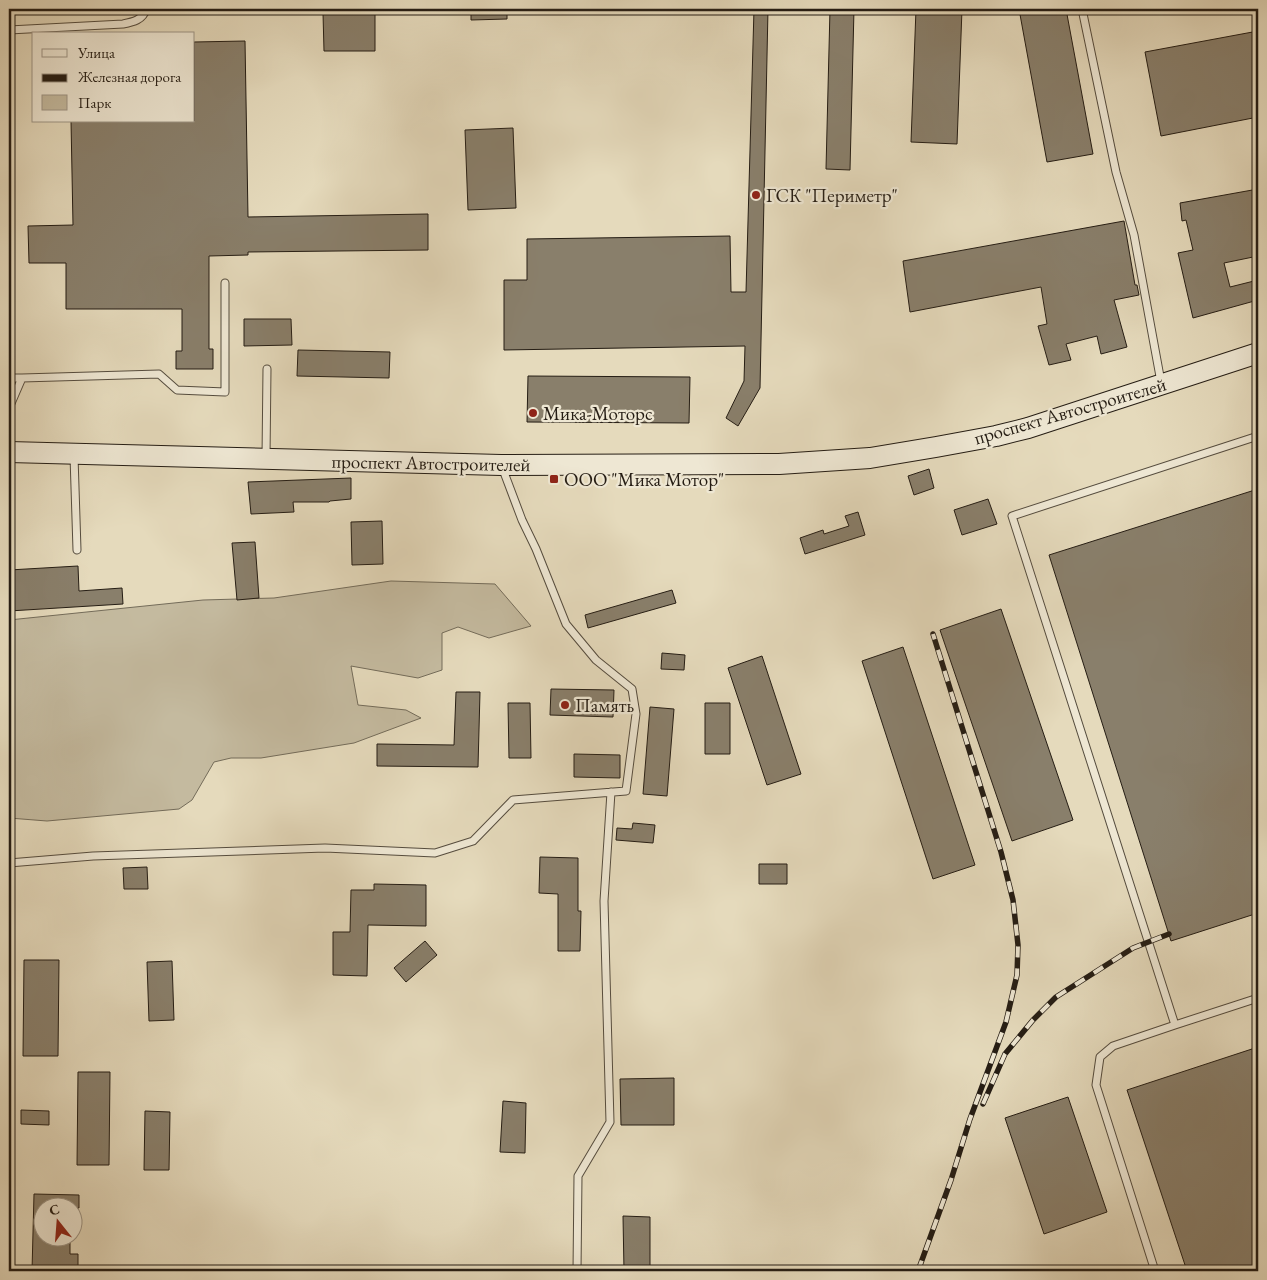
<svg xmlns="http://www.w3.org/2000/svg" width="1267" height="1280" font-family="'EB Garamond',serif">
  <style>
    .green { fill: #c4ba9f; stroke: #746c5a }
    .building { fill: #897f6b; stroke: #251d14 }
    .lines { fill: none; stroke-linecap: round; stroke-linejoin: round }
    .lane-casing { stroke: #554c3e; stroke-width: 9 }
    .secondary-casing { stroke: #251d14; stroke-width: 22 }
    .lane { stroke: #eee7d3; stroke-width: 7 }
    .secondary { stroke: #eee7d3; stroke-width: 20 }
    .rail-casing { stroke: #251d14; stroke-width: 5.5 }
    .rail { stroke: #eee7d3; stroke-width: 4; stroke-dasharray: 11; stroke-linecap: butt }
    .poi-dot { fill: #8f2418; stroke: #eee7d3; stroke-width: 2 }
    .labels { text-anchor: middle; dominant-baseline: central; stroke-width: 4.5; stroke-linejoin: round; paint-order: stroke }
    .poi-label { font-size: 19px; fill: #251d14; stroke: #eee7d3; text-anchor: start }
    .street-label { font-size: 19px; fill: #251d14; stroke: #eee7d3 }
  </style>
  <rect width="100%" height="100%" fill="#e5dabc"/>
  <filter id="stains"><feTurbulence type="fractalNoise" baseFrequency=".004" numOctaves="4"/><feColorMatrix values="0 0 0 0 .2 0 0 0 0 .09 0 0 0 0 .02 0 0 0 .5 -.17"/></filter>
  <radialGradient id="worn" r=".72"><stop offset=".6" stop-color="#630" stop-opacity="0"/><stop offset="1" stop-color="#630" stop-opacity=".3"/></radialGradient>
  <path class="green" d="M 391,581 L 495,584 L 531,626 L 489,638 L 458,627 L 442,633 L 442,670 L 418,678 L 351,666 L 358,705 L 406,710 L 421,718 L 354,743 L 261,758 L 231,758 L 214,762 L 192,800 L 179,809 L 47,821 L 9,818 L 9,620 L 203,600 L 274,598 Z"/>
  <path class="building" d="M 471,9 L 507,9 L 507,19 L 471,20 Z
    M 754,9 L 768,9 L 760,388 L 738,426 L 726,418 L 744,381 L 745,346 L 504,350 L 504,280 L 527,280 L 527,239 L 730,236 L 731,292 L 746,292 Z
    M 830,9 L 854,9 L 850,170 L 826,169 Z
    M 916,9 L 962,9 L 957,144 L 911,142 Z
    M 1019,9 L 1066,9 L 1093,154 L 1047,162 Z
    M 375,12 L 375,51 L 324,51 L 323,13 Z
    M 1258,31 L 1258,117 L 1161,136 L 1145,52 Z
    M 245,41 L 248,217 L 428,214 L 428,250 L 248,252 L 248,255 L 209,256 L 209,349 L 213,349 L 213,369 L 176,369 L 176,351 L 182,351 L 182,309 L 66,309 L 66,263 L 29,263 L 28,226 L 73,225 L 71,121 L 194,121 L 194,42 Z
    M 513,128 L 516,208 L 468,210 L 465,130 Z
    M 1258,189 L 1258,256 L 1224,263 L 1230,287 L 1258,280 L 1258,300 L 1193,318 L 1178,253 L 1193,250 L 1186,220 L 1182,221 L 1180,203 Z
    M 1124,221 L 1135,285 L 1137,285 L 1139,295 L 1114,300 L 1127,347 L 1101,354 L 1097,336 L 1066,344 L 1071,360 L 1049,365 L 1038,326 L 1047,324 L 1041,287 L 910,312 L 903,261 Z
    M 244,319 L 291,319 L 292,345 L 244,346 Z
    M 298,350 L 390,352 L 389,378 L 297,376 Z
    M 528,376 L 690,377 L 689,423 L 527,422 Z
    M 929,469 L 934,488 L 914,495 L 908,476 Z
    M 351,478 L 351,499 L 330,501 L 329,502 L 293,502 L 294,512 L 251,514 L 248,482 Z
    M 1258,489 L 1258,913 L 1171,941 L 1049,555 Z
    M 988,499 L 997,524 L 962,535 L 954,510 Z
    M 858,512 L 865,535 L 805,554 L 800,538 L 823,530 L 824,534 L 849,526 L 845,516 Z
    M 382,521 L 383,564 L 352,565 L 351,522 Z
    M 255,542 L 259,598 L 237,600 L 232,543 Z
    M 78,566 L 79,591 L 122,588 L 123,604 L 9,611 L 9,570 Z
    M 672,590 L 676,603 L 588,628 L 585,615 Z
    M 1001,609 L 1073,820 L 1012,841 L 940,630 Z
    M 903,647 L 975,865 L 933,879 L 862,661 Z
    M 662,653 L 685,655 L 684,670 L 661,669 Z
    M 762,656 L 801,774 L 767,785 L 728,668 Z
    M 551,689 L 614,690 L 613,717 L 550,715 Z
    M 456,692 L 480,692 L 478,767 L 377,766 L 377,744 L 454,745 Z
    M 508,703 L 530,703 L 531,758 L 509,758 Z
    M 705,703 L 730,703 L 730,754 L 705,754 Z
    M 650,707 L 674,709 L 667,796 L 643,794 Z
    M 574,754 L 620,755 L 620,778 L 574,777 Z
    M 633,823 L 655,825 L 653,843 L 616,840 L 617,828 L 632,829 Z
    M 540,857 L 578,858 L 578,911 L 581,911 L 580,951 L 558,951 L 558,894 L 539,893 Z
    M 759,864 L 787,864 L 787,884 L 759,884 Z
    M 147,867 L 148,889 L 124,889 L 123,868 Z
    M 374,884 L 426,885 L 426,926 L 368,925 L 367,976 L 333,975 L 333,932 L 350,932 L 351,890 L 374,890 Z
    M 425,941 L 437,955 L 406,982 L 394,968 Z
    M 24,960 L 59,960 L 58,1056 L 23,1056 Z
    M 172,961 L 174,1020 L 149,1021 L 147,962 Z
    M 1258,1047 L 1258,1271 L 1187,1271 L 1127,1090 Z
    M 78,1072 L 110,1072 L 109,1165 L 77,1165 Z
    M 674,1078 L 674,1125 L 621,1125 L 620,1079 Z
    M 1068,1097 L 1107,1212 L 1044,1234 L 1005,1118 Z
    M 503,1101 L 526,1103 L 525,1153 L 500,1152 Z
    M 21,1110 L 49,1111 L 49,1125 L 21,1124 Z
    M 145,1111 L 170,1112 L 169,1170 L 144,1170 Z
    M 34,1194 L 79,1195 L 79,1208 L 42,1208 L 42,1238 L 70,1238 L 70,1254 L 78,1254 L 78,1271 L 32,1271 Z
    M 623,1216 L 650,1217 L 650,1271 L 624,1271 Z"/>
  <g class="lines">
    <defs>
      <path id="lane" d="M 1082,9 L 1116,172 L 1134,235 L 1161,382
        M 9,30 L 123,24 C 133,22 143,20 146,9
        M 9,378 L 22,378
        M 9,408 L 22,378 L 159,374 L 177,390 L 225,392 L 225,283
        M 1258,436 L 1012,516 L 1175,1025 L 1258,998
        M 74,456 L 77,550
        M 266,457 L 267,369
        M 9,863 L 93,856 L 325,848 L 435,853 L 473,841 L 513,800 L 626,791 L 636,714 L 632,689 L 596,660 L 566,624 L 536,549 L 522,520 L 502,467
        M 577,1271 L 578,1176 L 610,1122 L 604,901 L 611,792
        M 1155,1271 L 1096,1085 L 1100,1057 L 1113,1046 L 1175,1025"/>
      <path id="secondary" d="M 9,452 L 501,465 L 779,464 L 870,458 L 936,447 L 996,436 L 1028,428 L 1258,353"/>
    </defs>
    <use href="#lane" class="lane-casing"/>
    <use href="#secondary" class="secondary-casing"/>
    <use href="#lane" class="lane"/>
    <use href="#secondary" class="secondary"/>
    <defs>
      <path id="rail" d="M 983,1104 L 1005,1054 L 1033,1020 L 1056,997 L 1133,948 L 1169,934
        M 918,1271 L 951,1180 L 970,1119 L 1006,1022 L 1017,975 L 1018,945 L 1013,900 L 1001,852 L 933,634"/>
    </defs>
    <use href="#rail" class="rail-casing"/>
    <use href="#rail" class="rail"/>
  </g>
  <g class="poi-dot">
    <circle cx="756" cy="195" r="5"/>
    <circle cx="533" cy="413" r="5"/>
    <rect x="549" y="474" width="10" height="10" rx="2.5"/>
    <circle cx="565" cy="705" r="5"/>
  </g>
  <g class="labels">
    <g class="poi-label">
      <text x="766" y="195">ГСК "Периметр"</text>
      <text x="543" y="413">Мика-Моторс</text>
      <text x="564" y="479">ООО "Мика Мотор"</text>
      <text x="575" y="705">Память</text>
    </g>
    <g class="street-label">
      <text transform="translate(1070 411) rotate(-16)">проспект Автостроителей</text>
      <text transform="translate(431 463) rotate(1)">проспект Автостроителей</text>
    </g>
  </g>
  <rect width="1267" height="1280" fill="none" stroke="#e5dabc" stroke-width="30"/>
  <rect x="10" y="10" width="1247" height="1260" fill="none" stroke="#251d14" stroke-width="2.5"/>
  <rect x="15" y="15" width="1237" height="1250" fill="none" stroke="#251d14"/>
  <rect x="32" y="32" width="162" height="90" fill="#eee7d3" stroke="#9e9687"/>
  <rect x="42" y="49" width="25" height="8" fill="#eee7d3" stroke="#9e9687"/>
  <text x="78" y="58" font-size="15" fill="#251d14">Улица</text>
  <rect x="42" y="74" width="25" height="8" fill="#251d14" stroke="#9e9687"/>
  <text x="78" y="82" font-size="15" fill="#251d14">Железная дорога</text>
  <rect x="42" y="95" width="25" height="15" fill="#c4ba9f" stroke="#9e9687"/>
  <text x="78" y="108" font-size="15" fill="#251d14">Парк</text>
  <g transform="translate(58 1222) rotate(343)"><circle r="24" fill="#eee7d3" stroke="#9e9687"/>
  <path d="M0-4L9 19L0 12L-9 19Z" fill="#8f2418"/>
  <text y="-8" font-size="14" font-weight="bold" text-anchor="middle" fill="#251d14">С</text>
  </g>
  <rect width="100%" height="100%" filter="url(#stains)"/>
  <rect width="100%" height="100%" fill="url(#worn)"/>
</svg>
